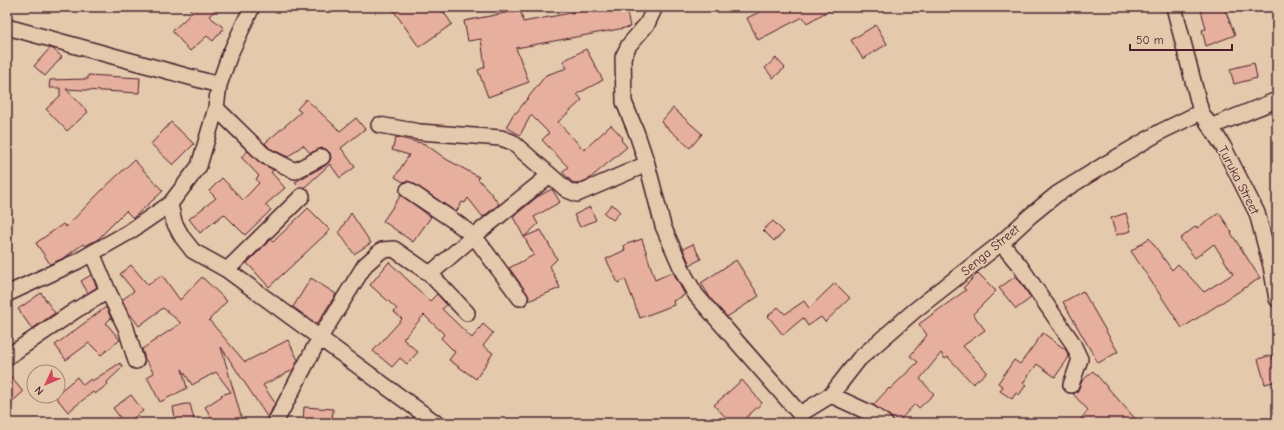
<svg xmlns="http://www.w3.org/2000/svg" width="1284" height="430" font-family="'Comic Neue',sans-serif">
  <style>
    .building { fill: #e6af9e; stroke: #4a1f2b }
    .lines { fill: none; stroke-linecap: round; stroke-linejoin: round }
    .service-casing { stroke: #4a1f2b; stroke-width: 11 }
    .minor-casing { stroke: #4a1f2b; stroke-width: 18 }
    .service { stroke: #e4c9ac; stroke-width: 8 }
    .minor { stroke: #e4c9ac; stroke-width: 15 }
    .labels { text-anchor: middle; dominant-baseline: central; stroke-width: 3.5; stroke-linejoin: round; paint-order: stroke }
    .street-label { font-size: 13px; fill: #4a1f2b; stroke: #e4c9ac }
  </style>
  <rect width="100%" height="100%" fill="#e4c9ac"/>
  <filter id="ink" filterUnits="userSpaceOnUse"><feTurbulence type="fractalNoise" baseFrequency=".025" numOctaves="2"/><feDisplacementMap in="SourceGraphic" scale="8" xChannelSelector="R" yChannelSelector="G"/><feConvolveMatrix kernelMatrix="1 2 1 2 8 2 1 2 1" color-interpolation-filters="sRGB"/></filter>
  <g filter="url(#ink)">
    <path class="building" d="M 188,7 L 219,7 L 209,16 L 224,28 L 213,41 L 207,36 L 190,51 L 172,31 L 193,12 Z
      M 391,7 L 440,7 L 452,24 L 419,47 Z
      M 602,7 L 626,7 L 630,27 L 516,48 L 529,82 L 488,97 L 478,70 L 485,67 L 481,39 L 468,41 L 464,21 L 521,10 L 523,22 Z
      M 770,7 L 835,7 L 807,23 L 803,17 L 758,40 L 747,18 Z
      M 1212,7 L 1224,7 L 1235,35 L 1206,46 L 1202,30 L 1206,29 L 1201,10 Z
      M 876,25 L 887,44 L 863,59 L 851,40 Z
      M 50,48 L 53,49 L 62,57 L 45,76 L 34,66 Z
      M 586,49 L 603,80 L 577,94 L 582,100 L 558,122 L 584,150 L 611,125 L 623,138 L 621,140 L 627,147 L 589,179 L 577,184 L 572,182 L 562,172 L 568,167 L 542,140 L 549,133 L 531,115 L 520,135 L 506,127 L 514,113 L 516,113 L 546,75 L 567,68 L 563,61 Z
      M 776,58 L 785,68 L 773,78 L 765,68 Z
      M 1254,63 L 1257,78 L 1234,84 L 1230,69 Z
      M 88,75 L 140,78 L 139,93 L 66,89 L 88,112 L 67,131 L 46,109 L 60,96 L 60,88 L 49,88 L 50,80 L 88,79 Z
      M 306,99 L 340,131 L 356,118 L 365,129 L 341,148 L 355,167 L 340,178 L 330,164 L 305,187 L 300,187 L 295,182 L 326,165 L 329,162 L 331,158 L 330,153 L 326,149 L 322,148 L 310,153 L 303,145 L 288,157 L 269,148 L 265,143 L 301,112 L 297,109 Z
      M 673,108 L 702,134 L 690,148 L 661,122 Z
      M 171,122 L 194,144 L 173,165 L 151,144 Z
      M 396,137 L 425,144 L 446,159 L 479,177 L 478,179 L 489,191 L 488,192 L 489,191 L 499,204 L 483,217 L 468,198 L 465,203 L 462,202 L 456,212 L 413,183 L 408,181 L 403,182 L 395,177 L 409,155 L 392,150 Z
      M 248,151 L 260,163 L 274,170 L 271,172 L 285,188 L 265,205 L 271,210 L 245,235 L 224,214 L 200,233 L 189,219 L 216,198 L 209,191 L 222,178 L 243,200 L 259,183 L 256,179 L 259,176 L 241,157 Z
      M 134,160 L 163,191 L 133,218 L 126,211 L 98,239 L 85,246 L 83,244 L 64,258 L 50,264 L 36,243 L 63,224 L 66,227 L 104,188 Z
      M 552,189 L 560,202 L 534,217 L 538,224 L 524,237 L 513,217 L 537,197 Z
      M 401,195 L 431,217 L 413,242 L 383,221 Z
      M 612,204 L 620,212 L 613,220 L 604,213 Z
      M 590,207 L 596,220 L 580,227 L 574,215 Z
      M 308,208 L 330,230 L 269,287 L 247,263 L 270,240 L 273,242 Z
      M 351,213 L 371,243 L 354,254 L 339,232 Z
      M 1126,213 L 1131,231 L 1116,235 L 1111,218 Z
      M 1219,213 L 1232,232 L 1231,233 L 1260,278 L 1182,328 L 1131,251 L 1149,238 L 1172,270 L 1178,264 L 1204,292 L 1233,274 L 1214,244 L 1195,258 L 1180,239 L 1196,226 L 1197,228 Z
      M 773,221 L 784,232 L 774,241 L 763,230 Z
      M 541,230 L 557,259 L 550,266 L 560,288 L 528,301 L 529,297 L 527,293 L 509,268 L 534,255 L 524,237 Z
      M 642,239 L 655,280 L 673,272 L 685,295 L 673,301 L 674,305 L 640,318 L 625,279 L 618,283 L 606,259 L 625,250 L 624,245 Z
      M 693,244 L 701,259 L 690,265 L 683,249 Z
      M 736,260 L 759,296 L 727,317 L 711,299 L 701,283 Z
      M 389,262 L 430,301 L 437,294 L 447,305 L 442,309 L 472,338 L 483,324 L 493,333 L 483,346 L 493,353 L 476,379 L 449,360 L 455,352 L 441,338 L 444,334 L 424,315 L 403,339 L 418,352 L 407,364 L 400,358 L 392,367 L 373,351 L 402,319 L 394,312 L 397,309 L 370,285 Z
      M 131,265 L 148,285 L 162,275 L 180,300 L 202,277 L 227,301 L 209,320 L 245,362 L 288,340 L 298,360 L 293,370 L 263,385 L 275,403 L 268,418 L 221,347 L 243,423 L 215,423 L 205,407 L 222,396 L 221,395 L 231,392 L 216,372 L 192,385 L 182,369 L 187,388 L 160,402 L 147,377 L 154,373 L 145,359 L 142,349 L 181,323 L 163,308 L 139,326 L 129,313 L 122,300 L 134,291 L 120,274 Z
      M 978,273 L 996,291 L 973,314 L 985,330 L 963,346 L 987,372 L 973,384 L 948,357 L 945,359 L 941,353 L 920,379 L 934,394 L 919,408 L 915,404 L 897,423 L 894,423 L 890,416 L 873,405 L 889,388 L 890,389 L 918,362 L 910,356 L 927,335 L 919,324 L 966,290 L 963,288 Z
      M 91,275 L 97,287 L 88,293 L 81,281 Z
      M 1016,276 L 1031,298 L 1016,309 L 999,288 Z
      M 311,278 L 336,294 L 317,324 L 293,307 Z
      M 835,283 L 850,298 L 825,322 L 821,317 L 808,326 L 803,318 L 783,335 L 768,316 L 778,307 L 785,314 L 804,301 L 809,308 Z
      M 1083,291 L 1118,352 L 1098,363 L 1063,302 Z
      M 41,293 L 55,313 L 32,329 L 18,309 Z
      M 106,307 L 111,318 L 106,323 L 120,340 L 101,355 L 89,343 L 66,360 L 55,345 Z
      M 1043,333 L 1066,350 L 1069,357 L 1055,377 L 1037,364 L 1023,383 L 1026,385 L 1019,395 L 1016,393 L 1012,399 L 1000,391 L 1003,387 L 998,383 L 1014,360 L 1020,364 Z
      M 1272,355 L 1277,373 L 1277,381 L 1265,384 L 1258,359 Z
      M 120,363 L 123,367 L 107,382 L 108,384 L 95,394 L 93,392 L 68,412 L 55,396 L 58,396 L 58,393 L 77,377 L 83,385 L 91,379 L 92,381 Z
      M 1093,371 L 1139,423 L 1078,423 L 1088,410 L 1073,394 L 1077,392 L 1082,381 Z
      M 7,372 L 23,392 L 7,406 Z
      M 742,380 L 762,403 L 740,423 L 731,423 L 714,405 Z
      M 131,395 L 143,411 L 127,423 L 124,423 L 113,408 Z
      M 186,404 L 190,404 L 195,423 L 176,423 L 173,407 Z
      M 304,407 L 333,409 L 332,423 L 303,423 Z"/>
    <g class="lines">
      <defs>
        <path id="service" d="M 416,423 L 424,414"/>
        <path id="minor" d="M 655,7 L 647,24 L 629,45 L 623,57 L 624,102 L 637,134 L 647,164 L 663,226 L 685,276 L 696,295 L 800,414
          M 1174,7 L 1201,112 L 1223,146 L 1257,213 L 1271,266 L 1277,299
          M 7,27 L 219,85
          M 216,108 L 264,155 L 295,171 L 322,157
          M 379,125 L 420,132 L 501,138 L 512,142 L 567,190 L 577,194 L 647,164
          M 1210,127 L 1277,100
          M 408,190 L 454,221 L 474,236 L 520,298
          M 170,204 L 174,222 L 182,237 L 193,251 L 227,270 L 436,423
          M 1001,243 L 1020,266 L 1072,342 L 1080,359 L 1071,385
          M 92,253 L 108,291 L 126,328 L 136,361
          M 227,270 L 302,196
          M 430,274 L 474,236 L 550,175
          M 7,294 L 78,261 L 129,232 L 170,204 L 199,166 L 216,108 L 219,85 L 230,54 L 252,7
          M 7,357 L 76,310 L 108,291
          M 831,395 L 870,413 L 885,423
          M 800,414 L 831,395 L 859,359 L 914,311 L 1001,243 L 1030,216 L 1057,194 L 1109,162 L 1162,131 L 1201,112
          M 275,423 L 319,339 L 365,265 L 382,250 L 394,249 L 430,274 L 467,313"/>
      </defs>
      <use href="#service" class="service-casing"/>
      <use href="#minor" class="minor-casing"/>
      <use href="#service" class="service"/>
      <use href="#minor" class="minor"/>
    </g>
  </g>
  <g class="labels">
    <g class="street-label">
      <text transform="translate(1239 180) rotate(63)">Turuka Street</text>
      <text transform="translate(990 250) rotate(-40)">Senga Street</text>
    </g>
  </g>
  <rect width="1284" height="430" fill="none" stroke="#e4c9ac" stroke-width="24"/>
  <rect x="12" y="12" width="1260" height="406" fill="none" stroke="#4a1f2b" stroke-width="1.5" filter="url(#ink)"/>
  <g transform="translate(46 384) rotate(226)"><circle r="19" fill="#e4c9ac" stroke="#a68578"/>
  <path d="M0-3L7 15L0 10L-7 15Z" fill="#d1495b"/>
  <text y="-6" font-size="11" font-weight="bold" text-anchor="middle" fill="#4a1f2b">N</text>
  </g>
  <path d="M1130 44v6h102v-6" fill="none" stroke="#4a1f2b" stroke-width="2"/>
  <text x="1136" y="44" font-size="12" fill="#4a1f2b" stroke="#e4c9ac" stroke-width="3" paint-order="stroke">50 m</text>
</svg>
